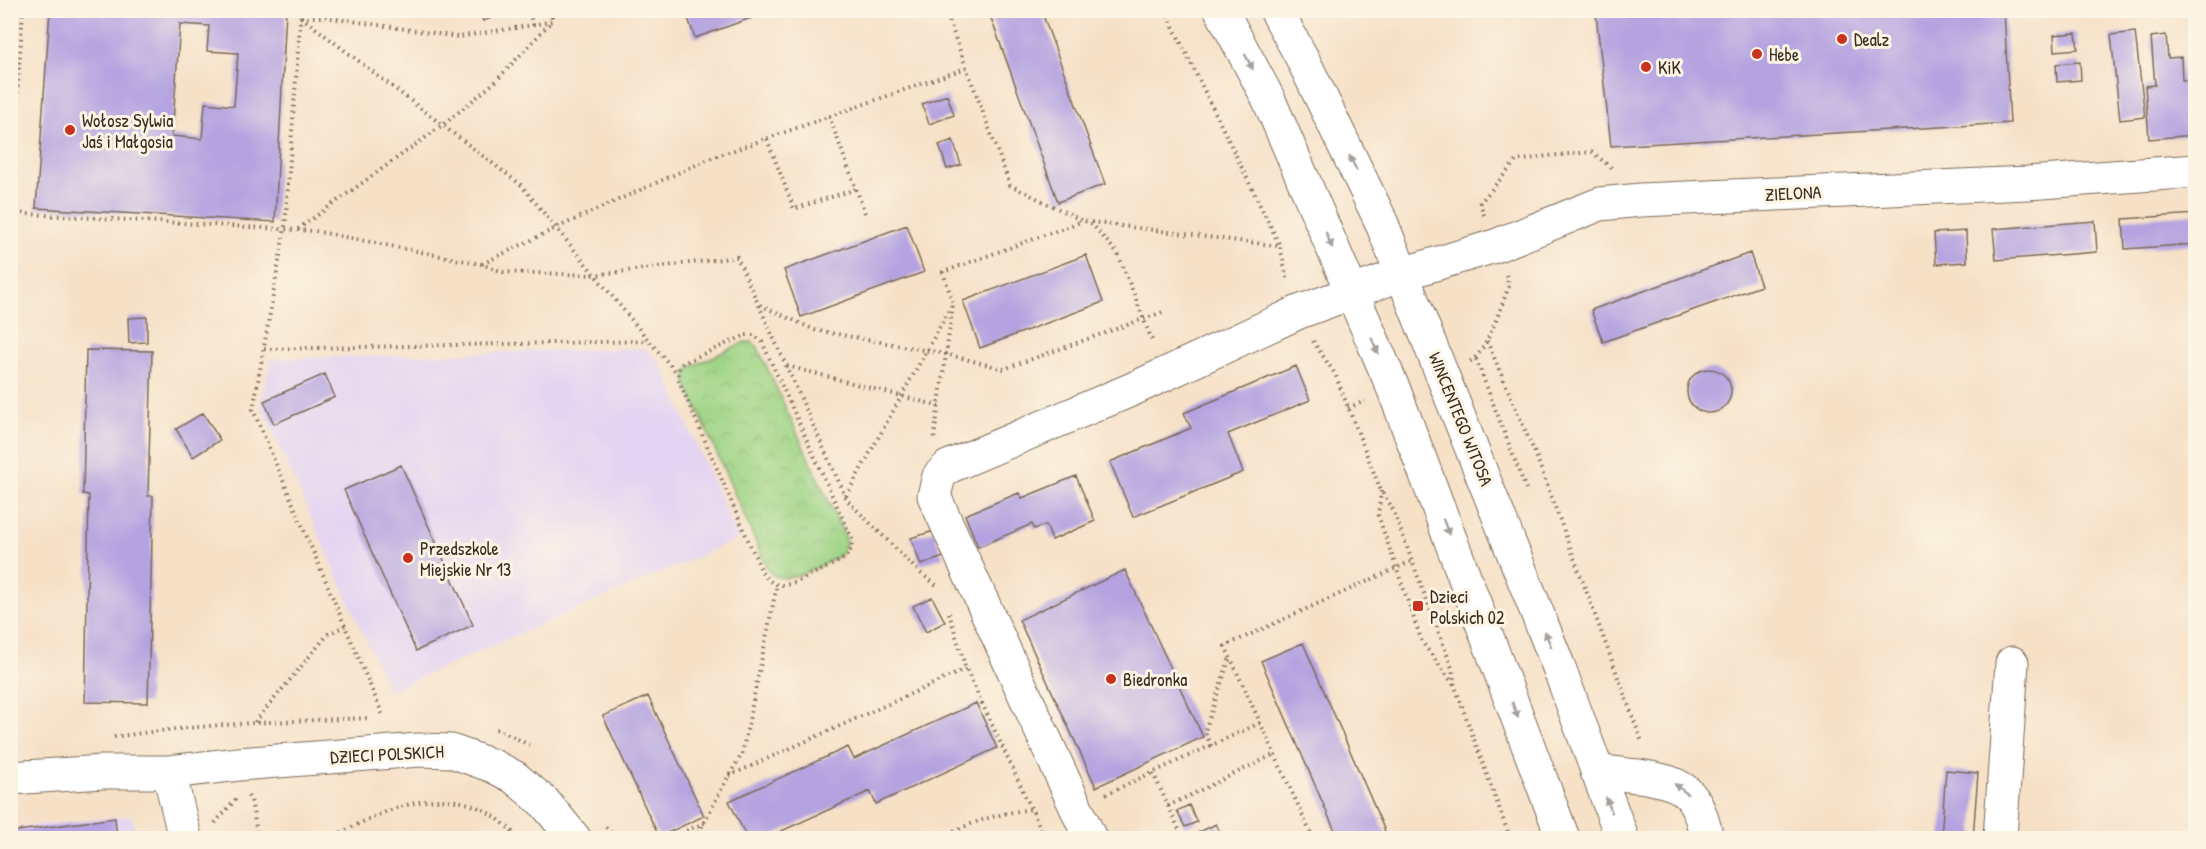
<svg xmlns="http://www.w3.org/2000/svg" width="2206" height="849" font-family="'Patrick Hand',sans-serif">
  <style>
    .built { fill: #e4d3f2 }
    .park { fill: url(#park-crowns); stroke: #6c7f52; stroke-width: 1.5 }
    .building { fill: #b4a3e0; fill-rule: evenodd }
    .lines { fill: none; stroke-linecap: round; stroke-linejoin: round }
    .minor-casing { stroke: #7c6a59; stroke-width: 35 }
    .major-casing { stroke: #7c6a59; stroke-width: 35 }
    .path { stroke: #7c6a59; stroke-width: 4; stroke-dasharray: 1.5 4.5; stroke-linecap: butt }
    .minor { stroke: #fff; stroke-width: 33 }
    .major { stroke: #fff; stroke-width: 33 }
    .oneway { fill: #a79f9a }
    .poi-dot { fill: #c8321e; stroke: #fcf5e5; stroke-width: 2 }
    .labels { text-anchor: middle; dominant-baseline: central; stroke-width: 6; stroke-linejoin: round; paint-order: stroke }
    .poi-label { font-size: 18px; fill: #3b2a1e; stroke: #fcf5e5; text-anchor: start }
    .street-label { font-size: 18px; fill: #3b2a1e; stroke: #fcf5e5 }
  </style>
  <defs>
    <pattern id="park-crowns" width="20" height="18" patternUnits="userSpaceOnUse" patternTransform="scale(1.5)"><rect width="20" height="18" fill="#9ed485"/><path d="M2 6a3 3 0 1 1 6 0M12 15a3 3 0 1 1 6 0" fill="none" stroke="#89b672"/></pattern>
  </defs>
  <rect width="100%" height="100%" fill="#fcf5e5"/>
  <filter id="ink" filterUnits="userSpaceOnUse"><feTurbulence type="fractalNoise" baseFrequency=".0167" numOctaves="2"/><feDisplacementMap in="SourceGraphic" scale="12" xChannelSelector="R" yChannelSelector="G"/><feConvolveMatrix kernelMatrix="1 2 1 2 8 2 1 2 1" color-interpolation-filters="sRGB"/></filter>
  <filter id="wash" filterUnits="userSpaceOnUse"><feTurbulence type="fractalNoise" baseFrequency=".008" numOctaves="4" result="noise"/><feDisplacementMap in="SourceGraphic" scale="24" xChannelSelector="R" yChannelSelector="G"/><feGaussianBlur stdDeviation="1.35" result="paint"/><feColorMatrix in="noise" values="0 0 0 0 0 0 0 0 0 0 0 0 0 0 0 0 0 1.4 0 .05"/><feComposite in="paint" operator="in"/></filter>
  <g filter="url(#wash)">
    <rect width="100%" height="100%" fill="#f6e1c7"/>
    <path class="built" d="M 645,348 L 660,362 L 738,539 L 389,691 L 260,404 L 271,359 Z
      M 132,816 L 137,838 L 11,838 L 10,828 Z"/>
    <path class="park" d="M 745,342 L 751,342 L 757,346 L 845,537 L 846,544 L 841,555 C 823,564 782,591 768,570 L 686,383 L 686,372 L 693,366 Z"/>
    <g id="blocks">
      <path class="building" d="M 50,10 L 286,10 L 275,222 L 36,208 ZM 180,24 L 209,26 L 207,51 L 238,53 L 234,106 L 205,103 L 202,139 L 172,136 Z
        M 478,10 L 511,10 L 511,11 L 483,21 Z
        M 685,10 L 771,10 L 771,11 L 695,38 Z
        M 988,10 L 1041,10 L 1105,184 L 1058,202 Z
        M 1654,10 L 2004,10 L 2010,123 L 1611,146 L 1596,14 Z
        M 2135,32 L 2145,117 L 2120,120 L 2111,35 Z
        M 2076,33 L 2078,49 L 2055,51 L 2054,35 Z
        M 2166,35 L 2168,58 L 2181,57 L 2182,80 L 2191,80 L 2195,135 L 2149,139 L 2145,86 L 2155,85 L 2151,37 Z
        M 2080,62 L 2081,80 L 2057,82 L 2056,64 Z
        M 947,95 L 954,115 L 929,124 L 922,104 Z
        M 953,140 L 961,165 L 947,169 L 939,145 Z
        M 2196,214 L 2196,244 L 2125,249 L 2123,219 Z
        M 2095,221 L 2097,252 L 1996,260 L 1993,229 Z
        M 907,225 L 924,272 L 801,317 L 784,270 Z
        M 1966,231 L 1967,262 L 1936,264 L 1934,233 Z
        M 1750,253 L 1761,286 L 1603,342 L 1591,310 Z
        M 1086,255 L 1103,302 L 980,348 L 963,301 Z
        M 147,317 L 147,342 L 129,343 L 128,318 Z
        M 86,350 L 152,351 L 148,496 L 153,496 L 148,703 L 85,702 L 89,495 L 83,494 Z
        M 1296,366 L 1310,400 L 1228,434 L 1243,472 L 1133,517 L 1110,462 L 1191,428 L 1184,413 Z
        M1687 391a22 22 0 1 1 44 0a22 22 0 1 1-44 0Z
        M 325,374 L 335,397 L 274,424 L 264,401 Z
        M 203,413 L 220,440 L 193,457 L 176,429 Z
        M 401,465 L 473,625 L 416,651 L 344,490 Z
        M 1076,476 L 1095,521 L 1052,540 L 1046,525 L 1034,529 L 1032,524 L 978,547 L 965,515 L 1019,493 L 1022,498 Z
        M 934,531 L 943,557 L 921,565 L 911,538 Z
        M 1125,570 L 1203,737 L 1096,787 L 1019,620 Z
        M 932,597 L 945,622 L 926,632 L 913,606 Z
        M 1303,643 L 1388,838 L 1338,838 L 1261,661 Z
        M 648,696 L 704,816 L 659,837 L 603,716 Z
        M 976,703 L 997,748 L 876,804 L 870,791 L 766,838 L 747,838 L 729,801 L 848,747 L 854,759 Z
        M 1946,770 L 1978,773 L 1973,838 L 1941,838 Z
        M 1189,805 L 1197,822 L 1185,827 L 1177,811 Z
        M 115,818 L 117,838 L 10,838 L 10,832 Z
        M 1216,824 L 1223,838 L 1195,838 L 1193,835 Z
        M 445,831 L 448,838 L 428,838 Z"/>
    </g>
  </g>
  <g filter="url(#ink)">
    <use href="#blocks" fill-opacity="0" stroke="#7c6a59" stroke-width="1.5"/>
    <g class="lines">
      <defs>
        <path id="minor" d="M 169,772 L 185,838
          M 1597,772 C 1612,772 1624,775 1639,776 C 1687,783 1696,792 1707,838
          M 10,778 L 103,772 L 169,772 L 239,764 L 419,750 L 451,751 L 493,766 L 514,777 L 545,803 L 574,838
          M 1090,838 L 934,496 L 939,476 L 948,467 L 1133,389 L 1299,312 L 1402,274 L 1495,246 L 1600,204 L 1641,200 L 2028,183 L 2196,171
          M 2000,838 L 2012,663"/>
        <path id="major" d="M 1221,10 L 1268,98 L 1394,390 L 1563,838
          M 1276,10 L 1302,58 L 1380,219 L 1558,665 L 1622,838"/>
      </defs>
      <use href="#minor" class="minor-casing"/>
      <use href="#major" class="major-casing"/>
      <path class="path" d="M 301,10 L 285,227 L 253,410 L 384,718
        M 551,10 L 552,21
        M 945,10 L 1010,185 L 1083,221 L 1279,246
        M 1165,10 L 1280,246 L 1288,282
        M 301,17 L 521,185 L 649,341 L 677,373
        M 301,17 L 325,17 L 458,37 L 533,25 L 528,10
        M 829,116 L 865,213
        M 767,139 L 794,209 L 856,189
        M 10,201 L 23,10
        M 10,213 L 315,231 L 481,264 L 503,272 L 595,275 L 737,257 L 847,500 L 919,572 L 939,587
        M 1484,215 L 1480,203 L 1516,161 L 1547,156 L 1592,152 L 1614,170
        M 1091,223 L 1118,254 L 1153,343
        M 298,229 L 443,125 L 495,82 L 552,21 L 533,25
        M 482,264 L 556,228 L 709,159 L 966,68
        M 760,305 L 815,330 L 946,354 L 1004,369 L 1166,311
        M 746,335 L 754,335 L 762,342 L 852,539 C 852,545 852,551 846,556 C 840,562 829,566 821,570 C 800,580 778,597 762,572 L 678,379 L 679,367 L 683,363 Z
        M 1313,341 L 1335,374 L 1381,491 L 1392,507 L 1452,668 L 1455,687 L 1510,838
        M 1487,341 L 1537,458 L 1642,742
        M 264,349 L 648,341
        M 1476,359 L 1526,489
        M 1470,361 C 1486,355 1502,303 1509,286 L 1506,275
        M 787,366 L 939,406
        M 1348,408 L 1365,401
        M 934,438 L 953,305
        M 1381,491 L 1378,515 L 1422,642 L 1454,685
        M 846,496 L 953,303 L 943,272 L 1083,221
        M 949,613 L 966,669 L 1045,838
        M 255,722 L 328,634 L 345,626
        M 496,729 L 504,732 L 529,745
        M 114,737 C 199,724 284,721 370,718
        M 1211,746 L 1205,731 L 1230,657
        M 1153,773 L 1183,838
        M 729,776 L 966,669
        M 1106,794 L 1260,723
        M 248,796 L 251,800 L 258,838
        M 1168,806 L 1275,754
        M 215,823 L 236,799
        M 606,827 L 615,838
        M 330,838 C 395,805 460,772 518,838
        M 670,838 L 706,822
        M 696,838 L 728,777 L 742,754 L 777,585
        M 937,838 C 971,823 994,814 1032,809
        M 1313,838 L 1225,646 L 1412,561"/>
      <use href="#minor" class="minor"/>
      <use href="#major" class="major"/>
    </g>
    <defs><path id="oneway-solid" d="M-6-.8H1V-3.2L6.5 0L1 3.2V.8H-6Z" transform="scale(1.5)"/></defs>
    <g class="oneway">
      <use href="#oneway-solid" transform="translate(1249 62) rotate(62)"/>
      <use href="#oneway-solid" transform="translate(1353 163) rotate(-116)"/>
      <use href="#oneway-solid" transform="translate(1329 240) rotate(67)"/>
      <use href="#oneway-solid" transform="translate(1375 346) rotate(67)"/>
      <use href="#oneway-solid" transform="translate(1446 527) rotate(69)"/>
      <use href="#oneway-solid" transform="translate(1548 639) rotate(-112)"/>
      <use href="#oneway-solid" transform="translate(1515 710) rotate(70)"/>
      <use href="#oneway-solid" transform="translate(1681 789) rotate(-142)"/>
      <use href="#oneway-solid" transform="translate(1609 805) rotate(-111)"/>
    </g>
  </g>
  <g class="poi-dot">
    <circle cx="1842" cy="39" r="6"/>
    <circle cx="1757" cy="54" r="6"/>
    <circle cx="1646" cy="67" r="6"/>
    <circle cx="70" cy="130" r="6"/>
    <circle cx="408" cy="558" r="6"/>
    <rect x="1412" y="600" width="12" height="12" rx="3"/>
    <circle cx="1111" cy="679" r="6"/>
  </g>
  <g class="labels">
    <g class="poi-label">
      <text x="1854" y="39">Dealz</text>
      <text x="1769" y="54">Hebe</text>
      <text x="1658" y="67">KiK</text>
      <text x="82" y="120">Wołosz Sylwia<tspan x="82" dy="21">Jaś i Małgosia</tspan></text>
      <text x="420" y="548">Przedszkole<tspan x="420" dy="21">Miejskie Nr 13</tspan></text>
      <text x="1430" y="596">Dzieci<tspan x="1430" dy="21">Polskich 02</tspan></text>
      <text x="1123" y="679">Biedronka</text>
    </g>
    <g class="street-label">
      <text transform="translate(1793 193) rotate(-3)">ZIELONA</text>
      <text transform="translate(1461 419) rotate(68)">WINCENTEGO WITOSA</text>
      <text transform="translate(387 754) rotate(-3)">DZIECI POLSKICH</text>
    </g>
  </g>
  <rect width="2206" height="849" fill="none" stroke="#fcf5e5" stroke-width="36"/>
</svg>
